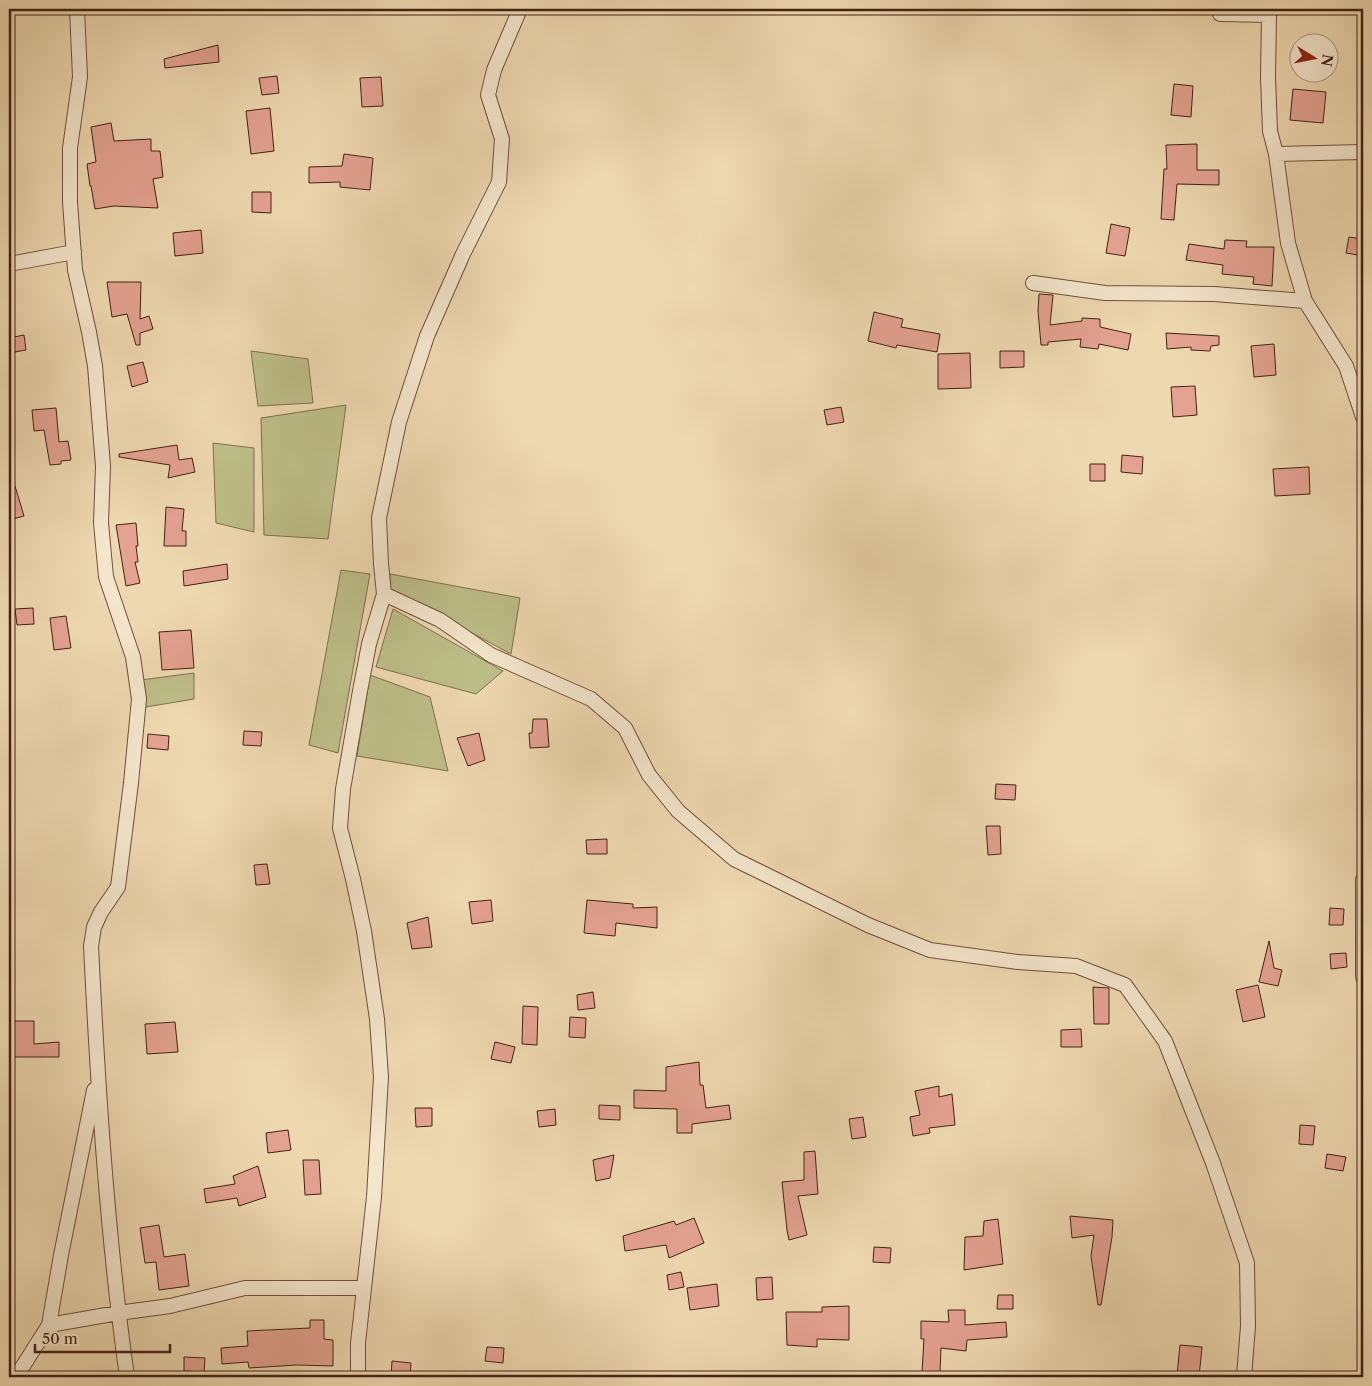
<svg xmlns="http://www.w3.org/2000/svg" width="1372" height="1386" font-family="'Libre Caslon Text',serif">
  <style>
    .green { fill: #bdbe88; stroke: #80704e }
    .building { fill: #e4a291; stroke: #432214 }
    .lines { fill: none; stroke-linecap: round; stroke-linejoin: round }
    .street-casing { stroke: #6e503b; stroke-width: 16 }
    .street { stroke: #f4e6cc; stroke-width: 14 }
  </style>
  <rect width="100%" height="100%" fill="#eed8b0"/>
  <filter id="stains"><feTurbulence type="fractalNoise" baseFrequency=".004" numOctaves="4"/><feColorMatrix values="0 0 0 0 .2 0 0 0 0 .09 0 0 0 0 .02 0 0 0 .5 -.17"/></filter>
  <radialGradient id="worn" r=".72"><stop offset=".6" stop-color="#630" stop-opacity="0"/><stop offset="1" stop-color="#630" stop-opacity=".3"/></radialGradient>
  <path class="green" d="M 251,351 L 308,359 L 313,403 L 258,406 Z
    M 346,405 L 328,539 L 264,535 L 261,418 Z
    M 213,443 L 254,448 L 254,532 L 216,523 Z
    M 341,570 L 370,574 L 338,753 L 309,745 Z
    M 390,574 L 520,598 L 511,654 L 390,589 Z
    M 393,609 L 503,671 L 476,694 L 376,667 Z
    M 194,673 L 194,699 L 146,707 L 141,680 Z
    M 370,675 L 430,697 L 448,771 L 357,756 Z"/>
  <path class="building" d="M 218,45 L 219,62 L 165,68 L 164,59 Z
    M 277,76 L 279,93 L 262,95 L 259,78 Z
    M 381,77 L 383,106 L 362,107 L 360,78 Z
    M 1174,84 L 1193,86 L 1191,117 L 1171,115 Z
    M 1293,89 L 1326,92 L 1323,123 L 1290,120 Z
    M 270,108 L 274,151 L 251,154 L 246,111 Z
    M 111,123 L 114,141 L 151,139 L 151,151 L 160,151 L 163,177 L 153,179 L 158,208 L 114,206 L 95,209 L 91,186 L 90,186 L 87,164 L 96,162 L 91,127 Z
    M 1197,144 L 1197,170 L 1219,170 L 1219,185 L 1177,184 L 1174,220 L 1161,219 L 1164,169 L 1167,169 L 1166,145 Z
    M 344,154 L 373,158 L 370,190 L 340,187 L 340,182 L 309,183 L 309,167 L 342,166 Z
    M 252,192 L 271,192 L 271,213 L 252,212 Z
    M 1111,224 L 1130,228 L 1125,256 L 1106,253 Z
    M 201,230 L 203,253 L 175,256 L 173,233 Z
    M 1349,237 L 1363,239 L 1363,256 L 1346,253 Z
    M 1225,240 L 1247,241 L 1246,247 L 1274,247 L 1272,286 L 1253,284 L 1254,277 L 1222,274 L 1223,265 L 1186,260 L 1189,244 L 1224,249 Z
    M 107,282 L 141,282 L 140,319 L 149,316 L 153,329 L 140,333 L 140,345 L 136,345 L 127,314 L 112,317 Z
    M 1039,294 L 1053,295 L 1050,325 L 1082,321 L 1082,318 L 1100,319 L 1100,327 L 1131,334 L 1128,350 L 1099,344 L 1098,349 L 1080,347 L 1081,339 L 1048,342 L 1048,345 L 1041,345 L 1038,311 Z
    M 874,312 L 903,319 L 901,327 L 940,334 L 937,352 L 897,345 L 896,348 L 868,341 Z
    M 1166,333 L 1219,336 L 1219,345 L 1211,346 L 1210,351 L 1191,350 L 1191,347 L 1167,349 Z
    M 24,335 L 26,350 L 9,353 L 9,338 Z
    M 1274,344 L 1276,375 L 1254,377 L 1251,346 Z
    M 1000,351 L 1024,351 L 1024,367 L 1000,368 Z
    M 970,353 L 971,388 L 938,389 L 938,354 Z
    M 143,362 L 148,382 L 132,387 L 127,366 Z
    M 1195,386 L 1197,415 L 1173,417 L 1171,387 Z
    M 841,407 L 844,422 L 827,425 L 824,410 Z
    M 56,408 L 59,442 L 68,441 L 71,460 L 61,461 L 61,464 L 50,465 L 44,430 L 34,431 L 32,410 Z
    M 177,445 L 179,460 L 192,458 L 195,472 L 168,478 L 170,465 L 119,457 L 119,454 Z
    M 1122,455 L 1143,457 L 1142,474 L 1121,472 Z
    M 1090,464 L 1105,464 L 1105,481 L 1090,481 Z
    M 1309,467 L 1310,494 L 1275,496 L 1273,469 Z
    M 9,476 L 12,476 L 24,516 L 9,520 Z
    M 166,507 L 184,509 L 182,531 L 186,531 L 186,546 L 164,546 Z
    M 136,523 L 138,546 L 136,546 L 138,562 L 135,562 L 140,583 L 126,586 L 116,525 Z
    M 227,564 L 228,579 L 184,586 L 183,571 Z
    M 33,608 L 34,624 L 17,625 L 15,609 Z
    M 66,616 L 71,648 L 54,650 L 50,618 Z
    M 191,630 L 194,668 L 162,670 L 159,632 Z
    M 533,719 L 547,719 L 549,747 L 530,748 L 529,733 L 532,733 Z
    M 244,731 L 262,732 L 261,746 L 243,745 Z
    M 479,733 L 485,760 L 468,766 L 457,738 Z
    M 148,734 L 169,736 L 168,750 L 147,748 Z
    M 996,784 L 1016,785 L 1015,800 L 995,799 Z
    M 986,826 L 1000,826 L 1001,854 L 988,855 Z
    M 607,839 L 607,854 L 587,854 L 586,840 Z
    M 267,864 L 270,884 L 256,885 L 254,865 Z
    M 491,900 L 493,921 L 472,924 L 469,902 Z
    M 587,900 L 633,904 L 633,908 L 657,907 L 657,928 L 616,923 L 615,936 L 584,933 Z
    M 1330,908 L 1344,909 L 1343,925 L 1329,925 Z
    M 428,917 L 432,947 L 412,949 L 407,923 Z
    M 1269,941 L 1274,968 L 1282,970 L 1278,986 L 1259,982 Z
    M 1346,953 L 1347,967 L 1331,969 L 1330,954 Z
    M 1258,985 L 1265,1017 L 1243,1022 L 1236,990 Z
    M 1093,987 L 1109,988 L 1109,1024 L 1094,1024 Z
    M 593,992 L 595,1008 L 578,1010 L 577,995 Z
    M 523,1006 L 538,1007 L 537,1045 L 522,1044 Z
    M 570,1017 L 586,1018 L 585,1038 L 569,1037 Z
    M 10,1021 L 34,1021 L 34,1044 L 59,1042 L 59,1057 L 9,1057 Z
    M 175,1022 L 178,1052 L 147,1054 L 145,1024 Z
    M 1081,1029 L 1082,1047 L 1061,1047 L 1061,1030 Z
    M 495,1042 L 515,1047 L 511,1063 L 491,1059 Z
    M 699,1062 L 700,1085 L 703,1085 L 706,1108 L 729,1105 L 731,1119 L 692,1124 L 692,1133 L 677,1133 L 677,1109 L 634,1108 L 634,1090 L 666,1091 L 666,1067 Z
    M 939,1086 L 939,1097 L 952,1094 L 955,1125 L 929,1128 L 930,1133 L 913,1136 L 910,1117 L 920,1115 L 915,1091 Z
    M 599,1105 L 620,1106 L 620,1120 L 599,1119 Z
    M 415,1108 L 432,1108 L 432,1126 L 416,1127 Z
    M 555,1109 L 556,1125 L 539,1127 L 537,1111 Z
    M 863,1117 L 866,1137 L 852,1139 L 849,1119 Z
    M 1300,1125 L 1315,1126 L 1313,1145 L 1299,1144 Z
    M 288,1130 L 291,1150 L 268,1153 L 266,1133 Z
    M 815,1151 L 818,1194 L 798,1196 L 807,1235 L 789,1240 L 787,1230 L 782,1182 L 804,1180 L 804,1152 Z
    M 1327,1154 L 1346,1157 L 1343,1171 L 1325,1168 Z
    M 614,1155 L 610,1178 L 596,1181 L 593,1160 Z
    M 303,1160 L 319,1160 L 321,1194 L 305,1195 Z
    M 258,1166 L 266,1197 L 239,1206 L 237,1198 L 206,1203 L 204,1189 L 235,1184 L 233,1176 Z
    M 1070,1216 L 1113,1220 L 1112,1237 L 1101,1305 L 1098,1305 L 1091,1256 L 1094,1235 L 1072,1238 Z
    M 694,1218 L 704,1243 L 669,1258 L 666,1245 L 625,1251 L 623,1236 L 674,1221 L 676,1225 Z
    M 998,1219 L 1003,1264 L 964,1270 L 965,1237 L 983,1236 L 984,1221 Z
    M 159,1225 L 164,1257 L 185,1254 L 189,1286 L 159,1290 L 156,1262 L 145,1263 L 140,1228 Z
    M 874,1247 L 891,1248 L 890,1263 L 873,1262 Z
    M 681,1272 L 684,1287 L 669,1290 L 667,1275 Z
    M 772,1277 L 773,1299 L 757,1300 L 756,1278 Z
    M 717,1284 L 719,1306 L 690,1310 L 687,1288 Z
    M 998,1295 L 1013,1295 L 1013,1309 L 997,1309 Z
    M 849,1306 L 849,1340 L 817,1339 L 817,1347 L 787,1345 L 786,1312 L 822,1312 L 822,1307 Z
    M 948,1310 L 965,1310 L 965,1325 L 1006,1322 L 1007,1337 L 967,1340 L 966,1351 L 941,1348 L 940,1372 L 922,1372 L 924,1339 L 921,1339 L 921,1321 L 949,1322 Z
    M 310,1320 L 324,1320 L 324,1339 L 333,1340 L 333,1366 L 297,1365 L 249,1368 L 248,1362 L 222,1364 L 221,1348 L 248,1346 L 247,1331 L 310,1328 Z
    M 1180,1345 L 1202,1347 L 1199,1377 L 1177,1375 Z
    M 487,1347 L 504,1348 L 503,1363 L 485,1361 Z
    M 184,1357 L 205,1358 L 204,1372 L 184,1371 Z
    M 392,1361 L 411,1363 L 410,1377 L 391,1376 Z"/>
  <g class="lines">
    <defs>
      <path id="street" d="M 77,9 L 80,77 L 70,148 L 70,202 L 75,270 L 89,332 L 95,366 L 103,466 L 101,523 L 106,577 L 133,657 L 139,699 L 131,783 L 118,887 L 101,912 L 94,927 L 91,946 C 98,1090 107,1234 127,1377
        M 520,9 L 494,70 L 488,95 L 502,139 L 499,182 L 463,254 L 427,336 L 399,422 L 379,518 L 381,564 L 384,594 L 440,620 L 491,655 L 591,699 L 625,728 L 649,775 L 678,811 L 734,859 L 868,925 L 930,950 L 1018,962 L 1076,966 L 1125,985 L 1165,1041 L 1213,1163 L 1247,1263 L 1248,1326 L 1244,1377
        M 1220,14 L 1269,15 L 1268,77 L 1270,131 L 1276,154 L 1288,243 L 1305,301 L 1346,366 L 1363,417
        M 1276,154 L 1363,152
        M 9,264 L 74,252
        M 1033,283 L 1105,293 L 1214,294 L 1305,301
        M 1363,880 L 1363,977
        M 49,1325 L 61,1255 L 94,1090
        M 16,1377 L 49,1325 L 118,1313 L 170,1306 L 245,1288 L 363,1288
        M 358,1377 L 358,1343 L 374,1197 L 381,1077 L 377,1019 L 364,931 L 353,879 L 340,828 L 343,789 L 360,691 L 369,644 L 384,594"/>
    </defs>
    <use href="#street" class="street-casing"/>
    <use href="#street" class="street"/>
  </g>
  <rect width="1372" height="1386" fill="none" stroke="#eed8b0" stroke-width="30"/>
  <rect x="10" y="10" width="1352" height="1366" fill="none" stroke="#432214" stroke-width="2.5"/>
  <rect x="15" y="15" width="1342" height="1356" fill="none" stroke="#432214"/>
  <g transform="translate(1314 58) rotate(100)"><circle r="24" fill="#f4e6cc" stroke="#ad9882"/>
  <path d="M0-4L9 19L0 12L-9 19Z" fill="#8f2418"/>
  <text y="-8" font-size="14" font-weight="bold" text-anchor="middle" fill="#432214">N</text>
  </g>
  <path d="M35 1344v8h135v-8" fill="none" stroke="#432214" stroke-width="2.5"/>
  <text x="42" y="1344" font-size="15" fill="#432214" stroke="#f4e6cc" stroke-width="4" paint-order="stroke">50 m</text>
  <rect width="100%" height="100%" filter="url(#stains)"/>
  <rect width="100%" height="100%" fill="url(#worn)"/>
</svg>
